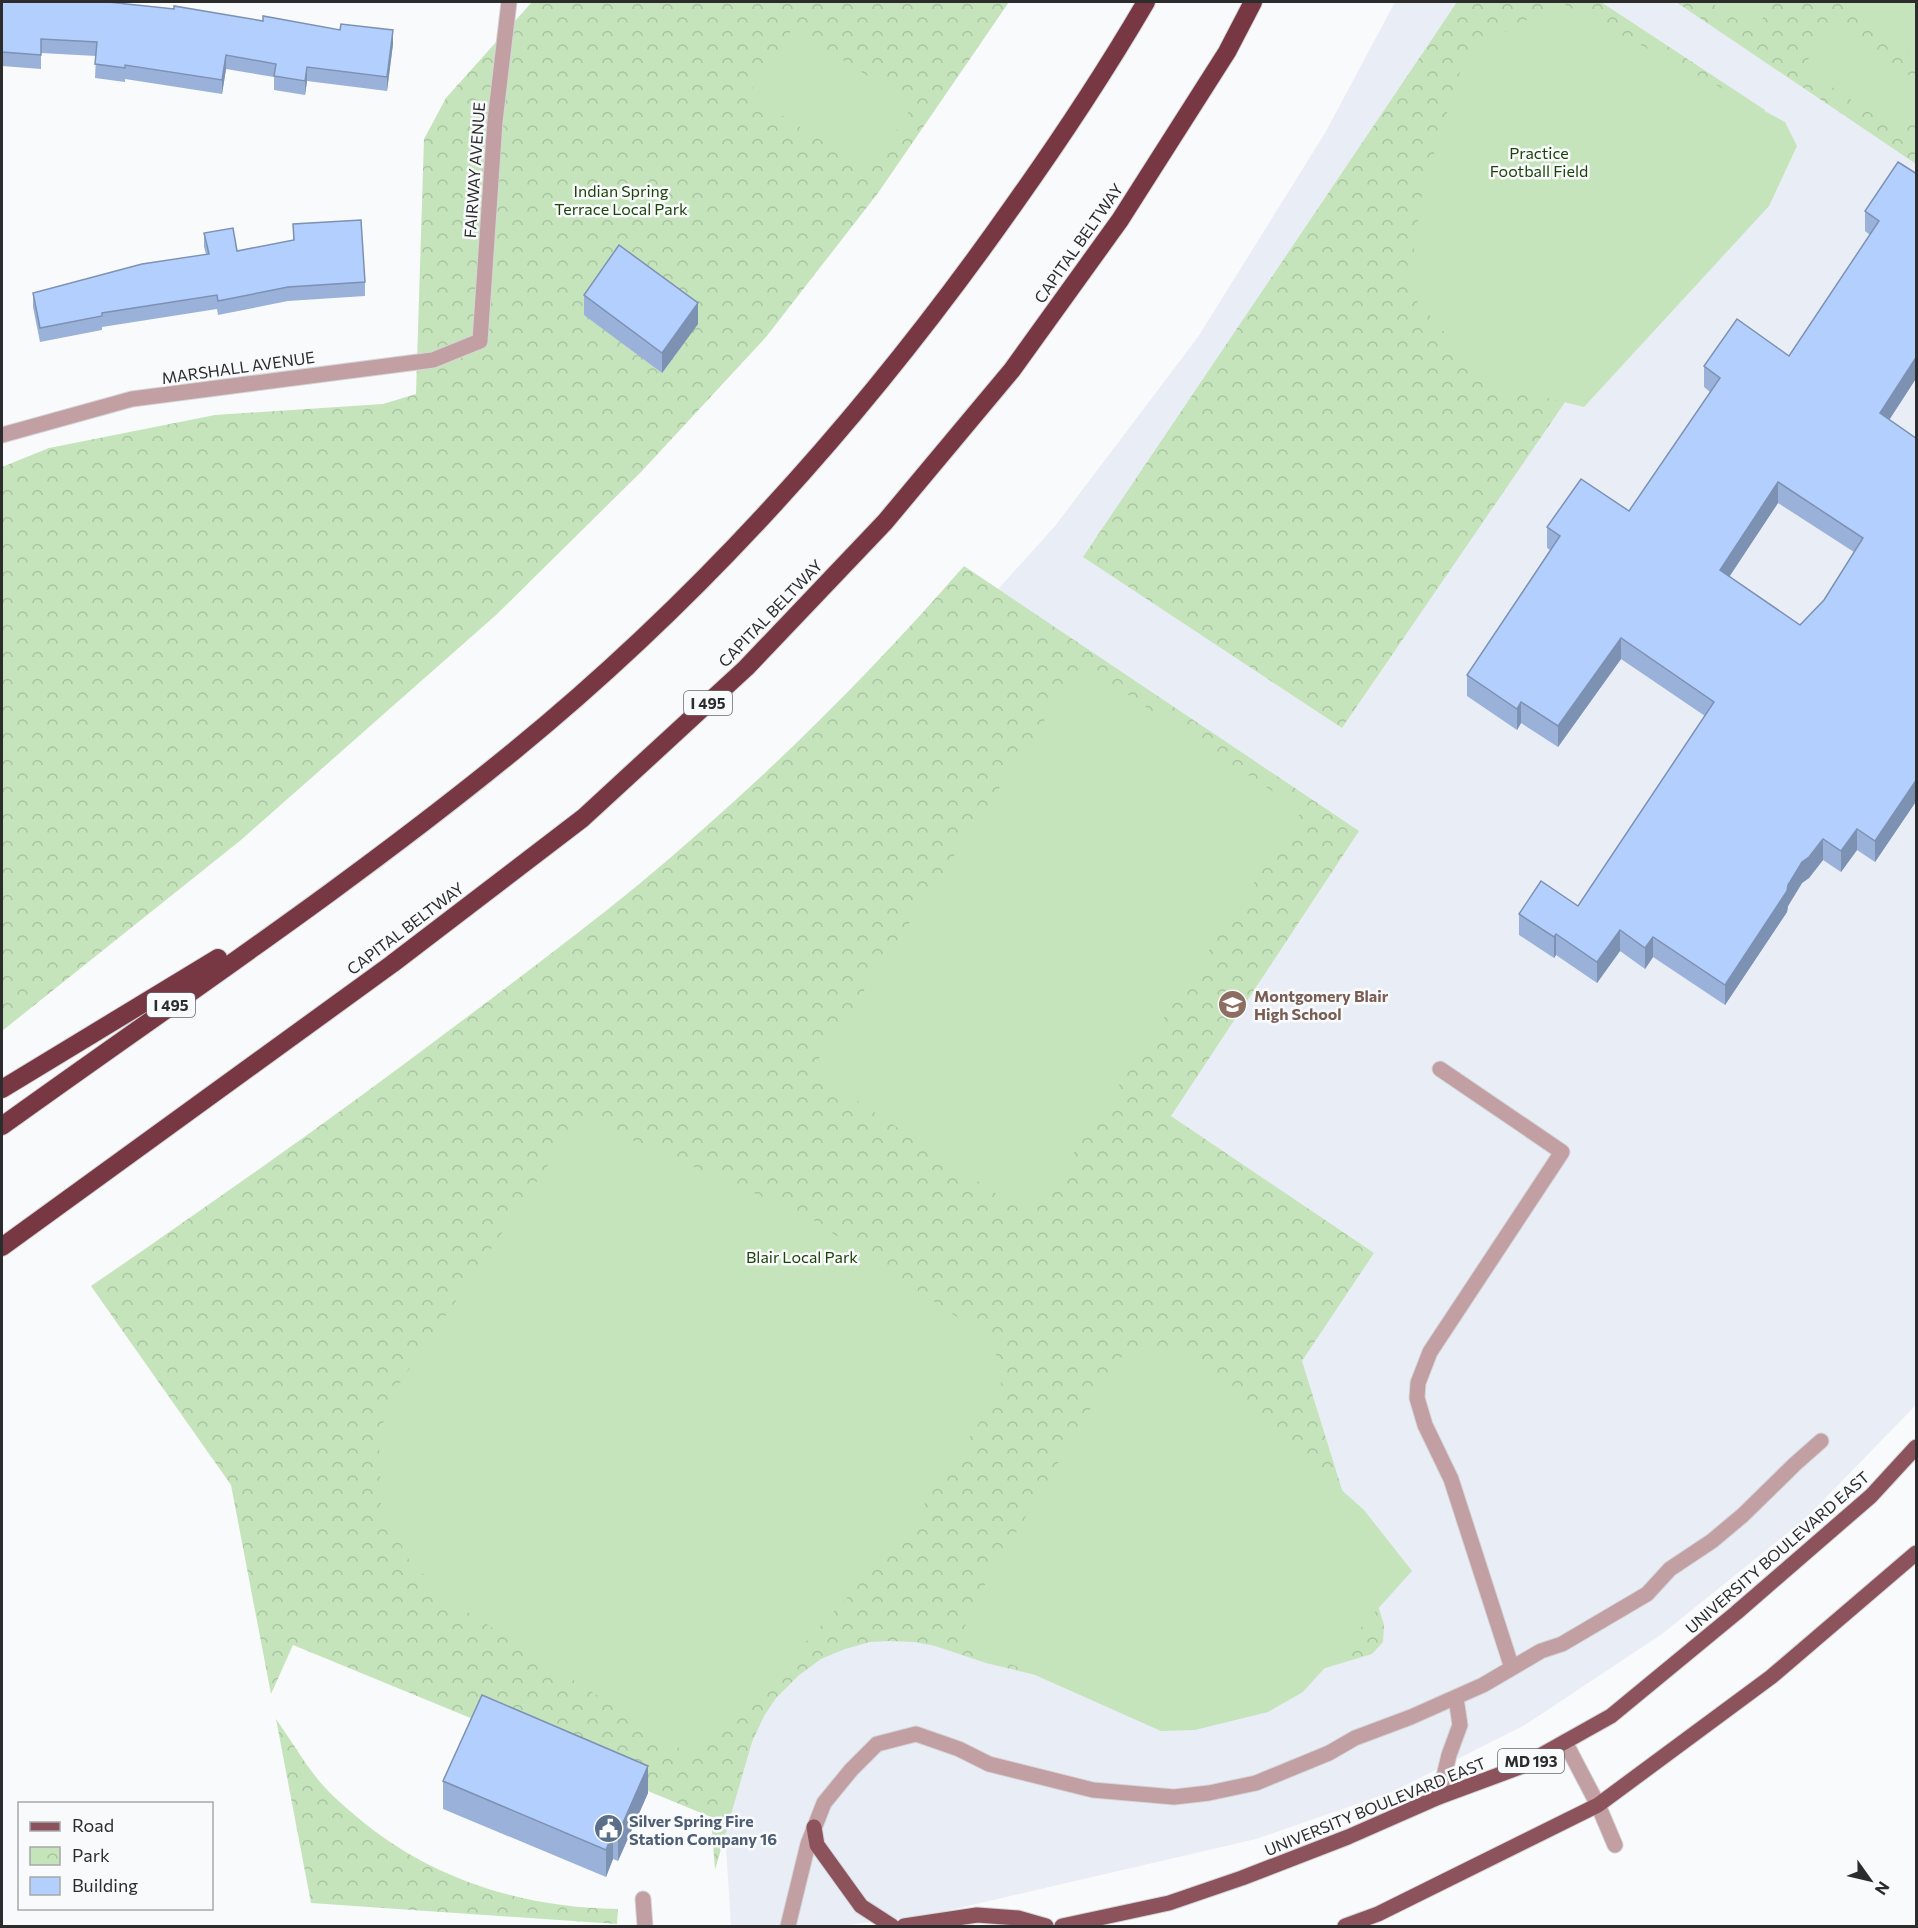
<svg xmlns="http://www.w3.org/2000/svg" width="1918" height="1928" font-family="Commissioner,sans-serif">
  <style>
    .built { fill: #e9eef6 }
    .park { fill: url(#park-crowns) }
    .pitch { fill: #c5e4bb }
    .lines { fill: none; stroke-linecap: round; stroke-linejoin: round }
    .minor-casing { stroke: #d4d5d6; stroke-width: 17 }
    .major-casing { stroke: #d4d5d6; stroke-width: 17 }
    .highway-casing { stroke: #d4d5d6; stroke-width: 20 }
    .minor { stroke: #c19fa3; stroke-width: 15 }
    .major { stroke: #8c535c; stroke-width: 15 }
    .highway { stroke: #773743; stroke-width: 18 }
    .wall { fill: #9ab2da; fill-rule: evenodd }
    .shaded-wall { fill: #7d91b2 }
    .building { fill: #b3cffe; stroke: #7d91b2; stroke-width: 1.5; fill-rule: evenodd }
    .labels { text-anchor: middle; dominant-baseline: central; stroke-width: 5; stroke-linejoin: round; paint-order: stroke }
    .shield { fill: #f9fafb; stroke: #6a6a6b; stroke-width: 1.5 }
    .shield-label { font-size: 15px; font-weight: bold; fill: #2c2c2d }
    .park-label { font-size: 16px; fill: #1c4309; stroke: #f9fafb }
    .street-label { font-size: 16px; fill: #2c2c2d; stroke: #f9fafb }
    .education-label { font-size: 16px; font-weight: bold; fill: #785e54; stroke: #f9fafb; text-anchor: start }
    .service-label { font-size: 16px; font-weight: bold; fill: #4e5e75; stroke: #f9fafb; text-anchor: start }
  </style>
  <defs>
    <pattern id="park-crowns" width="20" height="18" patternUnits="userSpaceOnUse" patternTransform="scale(1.5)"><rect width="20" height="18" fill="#c5e4bb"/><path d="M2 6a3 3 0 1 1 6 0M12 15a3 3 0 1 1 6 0" fill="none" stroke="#a9c4a1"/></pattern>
  </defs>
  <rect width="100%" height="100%" fill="#f9fafb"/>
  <path class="built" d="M 1395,2 L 1916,2 L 1916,1405 L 1805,1519 L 1662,1634 L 1525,1725 L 1394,1791 L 1256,1839 L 933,1914 L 840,1926 L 731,1926 L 724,1816 L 926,669 L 1055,526 L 1198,337 L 1325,133 Z"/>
  <path class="park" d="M 532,2 L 1009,2 L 878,193 L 766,337 L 641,472 L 496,615 L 241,840 L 2,1031 L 2,467 L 49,448 L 215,415 L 383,404 L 416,394 L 424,139 L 446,98 Z
    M 1457,2 L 1601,2 L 1765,110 L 1342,728 L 1083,557 Z
    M 1676,2 L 1916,2 L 1916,164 Z
    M 964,566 L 1359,831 L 1171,1116 L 1374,1253 L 1302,1361 L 1384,1625 L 1383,1642 L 1372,1654 L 1312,1672 L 1052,1679 L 986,1663 L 935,1646 L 915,1642 L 889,1641 L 870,1642 L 845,1649 L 821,1659 L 798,1676 L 776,1698 L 764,1716 L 752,1742 L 715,1870 L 711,1817 L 293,1645 L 271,1694 L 231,1485 L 91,1286 C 220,1198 347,1108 471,1014 C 527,972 584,929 638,885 C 755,788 865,680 964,566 Z
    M 276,1719 C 291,1740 304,1763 320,1782 C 331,1795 344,1806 357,1817 C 430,1879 523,1908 618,1909 L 617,1924 L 311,1903 Z"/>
  <path class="pitch" d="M 1560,2 L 1785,122 L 1797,146 L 1769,206 L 1584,407 L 1490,384 L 1408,291 L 1423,188 L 1466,53 Z
    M 1710,2 L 1774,2 L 1754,31 Z
    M 1848,2 L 1916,2 L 1916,55 L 1845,7 Z
    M 1832,23 L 1916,80 L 1916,102 L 1897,131 L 1803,67 Z
    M 793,28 L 913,105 L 870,172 L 749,94 Z
    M 1082,664 L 1302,811 L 1031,1217 L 811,1070 Z
    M 580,1118 L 807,1216 L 994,1342 L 1002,1389 L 899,1542 L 696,1759 L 449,1600 L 409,1560 L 381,1505 L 379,1446 L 387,1402 Z
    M 1180,1346 L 1364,1510 L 1412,1571 L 1303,1692 L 1268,1712 L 1195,1730 L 1161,1731 L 959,1641 L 975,1601 L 1123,1355 Z"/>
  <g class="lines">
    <defs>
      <path id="minor" d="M 2,435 L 132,399 L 433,360 L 480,341 L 495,121 L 509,2
        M 1440,1069 L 1562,1152 L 1430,1352 L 1418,1383 L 1417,1398 L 1425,1425 L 1451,1479 L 1512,1668
        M 1565,1742 L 1598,1805 L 1615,1845
        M 1439,1797 L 1449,1755 L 1460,1725 L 1456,1698
        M 643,1899 L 645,1926
        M 788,1926 L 808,1844 L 824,1803 L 851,1770 L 877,1744 L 916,1734 L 959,1749 L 989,1764 L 1093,1790 L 1174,1797 L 1209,1793 L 1256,1783 L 1329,1753 L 1355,1738 L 1411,1717 L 1483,1685 L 1541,1651 L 1562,1644 L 1647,1594 L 1670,1569 L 1712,1541 L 1743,1515 L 1795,1464 L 1821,1441"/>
      <path id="major" d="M 814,1827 L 817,1845 L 861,1906 L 892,1926
        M 904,1926 L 977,1915 L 1018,1918 L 1046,1926
        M 1062,1926 L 1169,1903 L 1242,1878 L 1348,1837 L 1439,1797 L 1520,1767 L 1611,1716 L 1736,1613 L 1871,1496 L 1916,1447
        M 1345,1926 L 1378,1914 L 1598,1805 L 1771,1677 L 1916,1553"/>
      <path id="highway" d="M 2,1089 L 218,958
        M 2,1126 C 173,1003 350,885 514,751 C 705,595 871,408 1013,206 C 1060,140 1105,72 1146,2
        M 2,1247 L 392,964 L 583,818 L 746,668 L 885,522 L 1012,370 L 1120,220 L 1227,52 L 1253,2"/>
    </defs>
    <use href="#minor" class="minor-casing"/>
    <use href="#major" class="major-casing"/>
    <use href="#highway" class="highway-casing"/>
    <use href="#minor" class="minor"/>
    <use href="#major" class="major"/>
    <use href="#highway" class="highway"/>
  </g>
  <path class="wall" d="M 2,2 L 393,44 L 387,91 L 307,81 L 305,95 L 274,90 L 274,77 L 226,69 L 222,94 L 125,79 L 125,82 L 95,78 L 96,56 L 41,53 L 41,69 L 2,66 Z
    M 1917,174 L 1917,377 L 1889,420 L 1917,439 L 1917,800 L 1875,862 L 1857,850 L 1841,872 L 1823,860 L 1809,878 L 1802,883 L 1788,906 L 1787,912 L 1725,1005 L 1653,957 L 1645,969 L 1620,951 L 1597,983 L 1556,955 L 1554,958 L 1519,935 L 1519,914 L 1578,906 L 1705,716 L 1621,659 L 1558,747 L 1521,723 L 1517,730 L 1467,696 L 1467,675 L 1550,550 L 1547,548 L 1547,527 L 1629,511 L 1710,392 L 1704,387 L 1704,366 L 1789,356 L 1870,235 L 1865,231 L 1865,211 ZM 1778,503 L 1854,552 L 1824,600 L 1800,625 L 1729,576 Z
    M 293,224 L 365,282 L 365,296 L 288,301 L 218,315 L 217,309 L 102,327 L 102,330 L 40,342 L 33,307 L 33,293 L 206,254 L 204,247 L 204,233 L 237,251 L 293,240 Z
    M 584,295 L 698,324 L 662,373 L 584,315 Z
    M 443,1781 L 648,1793 L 618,1861 L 613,1859 L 606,1877 L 443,1809 Z"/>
  <path class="shaded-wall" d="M 393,30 L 393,44 L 387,91 L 387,77 Z
    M 226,55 L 226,69 L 222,94 L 222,80 Z
    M 307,67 L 307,81 L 305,95 L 305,81 Z
    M 698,303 L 698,324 L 662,373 L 662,353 Z
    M 1917,356 L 1917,377 L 1880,434 L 1880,413 Z
    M 1778,482 L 1778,503 L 1720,591 L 1720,570 Z
    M 1621,638 L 1621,659 L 1558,747 L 1558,726 Z
    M 1521,702 L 1521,723 L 1517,730 L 1517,709 Z
    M 1917,779 L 1917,800 L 1875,862 L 1875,841 Z
    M 1857,829 L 1857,850 L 1841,872 L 1841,851 Z
    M 1823,839 L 1823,860 L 1809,878 L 1802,883 L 1788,906 L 1787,912 L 1725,1005 L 1725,985 L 1802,862 Z
    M 1620,930 L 1620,951 L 1597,983 L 1597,962 Z
    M 1556,934 L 1556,955 L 1554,958 L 1554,937 Z
    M 1653,937 L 1653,957 L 1645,969 L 1645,948 Z
    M 648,1766 L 648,1793 L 618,1861 L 618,1834 Z
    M 613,1832 L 613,1859 L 606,1877 L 606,1850 Z"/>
  <path class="building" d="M 2,2 L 108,2 L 174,9 L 174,6 L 263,21 L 263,16 L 340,30 L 341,24 L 393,30 L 387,77 L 307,67 L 305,81 L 274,76 L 276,64 L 226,55 L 222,80 L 125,65 L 125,68 L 95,64 L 97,42 L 41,39 L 41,55 L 2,52 Z
    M 1898,162 L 1917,174 L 1917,356 L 1880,413 L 1917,439 L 1917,779 L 1875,841 L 1857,829 L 1841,851 L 1823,839 L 1809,857 L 1802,862 L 1788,885 L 1787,891 L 1725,985 L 1653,937 L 1645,948 L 1620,930 L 1597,962 L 1556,934 L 1554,937 L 1519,914 L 1541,881 L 1578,906 L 1714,702 L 1621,638 L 1558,726 L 1521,702 L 1517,709 L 1467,675 L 1560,536 L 1547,527 L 1581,479 L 1629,511 L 1720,378 L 1704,366 L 1737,319 L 1789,356 L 1879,221 L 1865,211 ZM 1778,482 L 1863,538 L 1824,600 L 1800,625 L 1720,570 Z
    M 361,220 L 365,282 L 288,287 L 218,301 L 217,295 L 102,313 L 102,316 L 40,328 L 33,293 L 142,264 L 209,254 L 204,233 L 233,228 L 237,251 L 294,240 L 293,224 Z
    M 619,245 L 698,303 L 662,353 L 584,295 Z
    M 482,1695 L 648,1766 L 618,1834 L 613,1832 L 606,1850 L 443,1781 Z"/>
  <defs>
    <symbol id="school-disc" viewBox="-11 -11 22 22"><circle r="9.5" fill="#8d6e63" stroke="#f9fafb"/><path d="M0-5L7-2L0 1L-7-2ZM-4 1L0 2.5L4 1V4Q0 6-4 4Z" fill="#fff"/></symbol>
    <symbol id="civic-disc" viewBox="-11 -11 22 22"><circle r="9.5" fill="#5c6f8a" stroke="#f9fafb"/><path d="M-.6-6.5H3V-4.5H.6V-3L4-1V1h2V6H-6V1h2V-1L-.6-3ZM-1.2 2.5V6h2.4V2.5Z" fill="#fff"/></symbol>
  </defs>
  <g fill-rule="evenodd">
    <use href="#school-disc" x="1216" y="988" width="33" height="33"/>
    <use href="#civic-disc" x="592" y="1812" width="33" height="33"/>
  </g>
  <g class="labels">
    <g class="shield">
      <rect x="684" y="691" width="48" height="24" rx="4.5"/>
      <rect x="147" y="993" width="48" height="24" rx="4.5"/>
      <rect x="1498" y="1749" width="66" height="24" rx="4.5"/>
    </g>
    <g class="shield-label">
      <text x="708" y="703">I 495</text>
      <text x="171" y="1005">I 495</text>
      <text x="1531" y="1761">MD 193</text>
    </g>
    <g class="park-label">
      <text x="1539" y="152">Practice<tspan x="1539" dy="18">Football Field</tspan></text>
      <text x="621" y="190">Indian Spring<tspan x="621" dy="18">Terrace Local Park</tspan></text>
      <text x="802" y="1256">Blair Local Park</text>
    </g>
    <g class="street-label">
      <text transform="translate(474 170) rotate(-86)">FAIRWAY AVENUE</text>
      <text transform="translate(1078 243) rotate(-55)">CAPITAL BELTWAY</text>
      <text transform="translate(238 367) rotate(-8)">MARSHALL AVENUE</text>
      <text transform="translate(770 613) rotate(-46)">CAPITAL BELTWAY</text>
      <text transform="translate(405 928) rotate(-37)">CAPITAL BELTWAY</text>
      <text transform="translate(1777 1552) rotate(-41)">UNIVERSITY BOULEVARD EAST</text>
      <text transform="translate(1375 1806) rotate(-22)">UNIVERSITY BOULEVARD EAST</text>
    </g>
    <g class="education-label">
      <text x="1254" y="995">Montgomery Blair<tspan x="1254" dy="18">High School</tspan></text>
    </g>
    <g class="service-label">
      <text x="629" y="1820">Silver Spring Fire<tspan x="629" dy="18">Station Company 16</tspan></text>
    </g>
  </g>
  <rect width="1918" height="1928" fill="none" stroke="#2c2c2d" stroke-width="6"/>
  <rect x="18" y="1802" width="195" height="108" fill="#f9fafb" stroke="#a7a8a9" stroke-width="1.5"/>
  <rect x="30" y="1822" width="30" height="9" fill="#8c535c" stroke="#a7a8a9" stroke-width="1.5"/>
  <text x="72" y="1832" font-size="18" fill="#2c2c2d">Road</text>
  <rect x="30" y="1847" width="30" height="18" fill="url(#park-crowns)" stroke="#a7a8a9" stroke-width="1.5"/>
  <text x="72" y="1862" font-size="18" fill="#2c2c2d">Park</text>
  <rect x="30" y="1877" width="30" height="18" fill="#b3cffe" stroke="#a7a8a9" stroke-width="1.5"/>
  <text x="72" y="1892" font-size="18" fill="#2c2c2d">Building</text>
  <g transform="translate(1870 1880) rotate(124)" stroke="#f9fafb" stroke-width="4.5" paint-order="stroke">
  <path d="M0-4.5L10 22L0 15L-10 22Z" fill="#2c2c2d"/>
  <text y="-9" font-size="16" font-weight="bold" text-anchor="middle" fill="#2c2c2d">N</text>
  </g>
</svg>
